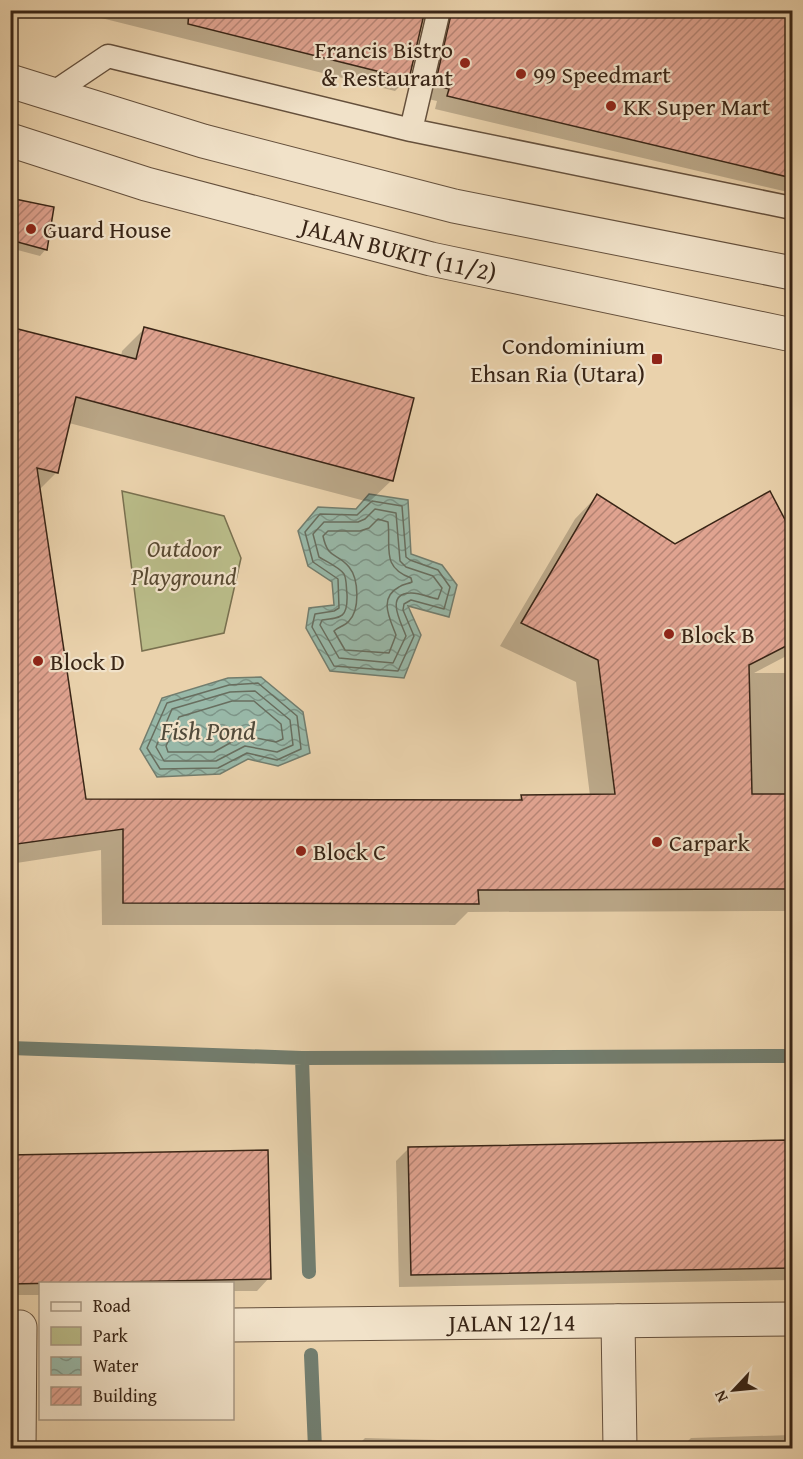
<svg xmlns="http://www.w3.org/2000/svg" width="803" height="1459" font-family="'Gentium Book Plus',serif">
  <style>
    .green { fill: #b9bb88; stroke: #79704f; stroke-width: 1.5 }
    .water { fill: url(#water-waves); stroke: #727d6e; stroke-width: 1.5 }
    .shadow { fill: #0003 }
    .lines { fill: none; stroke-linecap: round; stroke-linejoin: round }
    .shore { stroke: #686e5f; stroke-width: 1.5 }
    .stream { stroke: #727d6e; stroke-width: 14 }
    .building { fill: url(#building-hatch); stroke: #392516; stroke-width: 1.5 }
    .service-casing { stroke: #65503c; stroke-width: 25 }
    .minor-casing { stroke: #65503c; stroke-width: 35 }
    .tertiary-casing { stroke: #65503c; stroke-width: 35 }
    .service { stroke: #f1e2c9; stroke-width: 22 }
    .minor { stroke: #f1e2c9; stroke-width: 33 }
    .tertiary { stroke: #f1e2c9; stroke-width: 33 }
    .poi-dot { fill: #8f2418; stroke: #f1e2c9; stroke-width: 2 }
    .labels { text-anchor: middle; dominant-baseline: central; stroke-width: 4.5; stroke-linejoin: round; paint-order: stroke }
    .poi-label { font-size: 24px; fill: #392516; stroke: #f1e2c9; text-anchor: start }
    .street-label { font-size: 24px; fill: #392516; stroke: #f1e2c9 }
    .park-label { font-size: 24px; font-style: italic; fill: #594a32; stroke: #f1e2c9 }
    .water-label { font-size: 26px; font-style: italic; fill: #514a3a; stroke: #f1e2c9 }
  </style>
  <defs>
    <pattern id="water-waves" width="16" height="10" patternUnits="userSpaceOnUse" patternTransform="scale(1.5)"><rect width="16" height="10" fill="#98b8a8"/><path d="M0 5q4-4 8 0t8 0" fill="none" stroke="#7d9588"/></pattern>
    <pattern id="building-hatch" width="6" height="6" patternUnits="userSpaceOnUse" patternTransform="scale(1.5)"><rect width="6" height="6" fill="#e0a390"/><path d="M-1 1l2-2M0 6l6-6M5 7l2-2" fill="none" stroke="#b78575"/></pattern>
  </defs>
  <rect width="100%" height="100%" fill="#ead2ac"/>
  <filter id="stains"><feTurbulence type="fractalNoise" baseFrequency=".00333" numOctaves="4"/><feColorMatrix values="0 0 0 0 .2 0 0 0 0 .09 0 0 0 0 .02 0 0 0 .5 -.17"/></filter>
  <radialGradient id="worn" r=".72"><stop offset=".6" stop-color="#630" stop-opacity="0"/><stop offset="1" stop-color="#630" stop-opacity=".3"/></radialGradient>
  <path class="green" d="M 122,491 L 224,516 L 241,558 L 224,633 L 142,651 Z"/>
  <path class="water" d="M 369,494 L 408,500 L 411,554 L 442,565 L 457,585 L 449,617 L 408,606 L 421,635 L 404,678 L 330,671 L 306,628 L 309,608 L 334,605 L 332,582 L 308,566 L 298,531 L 318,507 L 356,509 Z
    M 261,677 L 303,712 L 310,753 L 278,766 L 248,759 L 220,774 L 157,777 L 140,749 L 162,698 L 228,678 Z"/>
  <path class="shadow" d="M 69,10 L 424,10 L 408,78 L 395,91 Z
    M 432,10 L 792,10 L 792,193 L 435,109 L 437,101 L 423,98 Z
    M 10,204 L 46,249 L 40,256 L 10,248 Z
    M 145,328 L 392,480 L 369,502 L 69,423 L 56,473 L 39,490 L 85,801 L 517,801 L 522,796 L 590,796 L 576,682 L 500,646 L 575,519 L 597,496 L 675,546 L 769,493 L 792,536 L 792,653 L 754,673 L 792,673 L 792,911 L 468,912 L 455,925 L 102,925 L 101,850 L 10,864 L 10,329 L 121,357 L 122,351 Z
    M 792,1141 L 792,1280 L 399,1287 L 396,1161 L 409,1148 Z
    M 10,1157 L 269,1278 L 257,1291 L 232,1291 L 232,1284 L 40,1284 L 40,1295 L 10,1295 Z
    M 792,1435 L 792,1448 L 681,1448 L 691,1438 Z
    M 365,1438 L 550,1443 L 549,1448 L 355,1448 Z"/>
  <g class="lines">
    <path class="shore" d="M 372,501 L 402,506 L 406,557 L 410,560 L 438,570 L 450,587 L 444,609 L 411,600 L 404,604 L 403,610 L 414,636 L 398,671 L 334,666 L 312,627 L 315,614 L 334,611 L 339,608 L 338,579 L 313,562 L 305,532 L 320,514 L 357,515 Z
      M 375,509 L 396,513 L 400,561 L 406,567 L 433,576 L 442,588 L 438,599 C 429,598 419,592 410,593 C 384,594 402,624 406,636 L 393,663 L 339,658 L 320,625 L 322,620 C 342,618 348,617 347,594 C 346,588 347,580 344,574 C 339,567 327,562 319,557 L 313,534 L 324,522 L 358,522 L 365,519 Z
      M 378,519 L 388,522 C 391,548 381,567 411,578 L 412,582 C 408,584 403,584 399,587 C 378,598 390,619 396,635 L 389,653 L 345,650 L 334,631 C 338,627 345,626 349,621 C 360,610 359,579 349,567 C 337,552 328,560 323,536 L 328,531 L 360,531 L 369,528 Z
      M 258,683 L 297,716 L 301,749 L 277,760 L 247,753 L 218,768 L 160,769 L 147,748 L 167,703 L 229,685 Z
      M 255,691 L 290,720 L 293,745 L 277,752 L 245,746 L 216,761 L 164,761 L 156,747 L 172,709 L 230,692 Z
      M 232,701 L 254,701 L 281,724 L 283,739 L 276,742 L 246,736 L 237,739 L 214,752 L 168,752 L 166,746 L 179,717 Z"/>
    <path class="stream" d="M 10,1048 L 302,1058 L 792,1056
      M 302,1058 L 309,1272
      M 311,1355 L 315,1448"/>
  </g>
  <path class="building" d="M 189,10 L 425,10 L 409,79 L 188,24 Z
    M 452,10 L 792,10 L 792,178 L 447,96 L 449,89 L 435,85 Z
    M 10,198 L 54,207 L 47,250 L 10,240 Z
    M 10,327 L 136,359 L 144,327 L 414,398 L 393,481 L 76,397 L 58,473 L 37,468 L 86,799 L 522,800 L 521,795 L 615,794 L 598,660 L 521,623 L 597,494 L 675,544 L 770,491 L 792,533 L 792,643 L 749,665 L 752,794 L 792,794 L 792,889 L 478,890 L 479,904 L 123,903 L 123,829 L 10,845 Z
    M 792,1140 L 792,1268 L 411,1275 L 408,1147 Z
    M 268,1150 L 271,1279 L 10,1284 L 10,1155 Z"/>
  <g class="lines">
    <defs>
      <path id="service" d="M 53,93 L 108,56 L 411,130 L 792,208
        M 411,130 L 439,10"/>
      <g id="minor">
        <path d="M 618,1321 L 620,1448"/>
        <path id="s1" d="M 232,1325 L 792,1319"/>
        <path d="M 19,1448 L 20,1327"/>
      </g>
      <g id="tertiary">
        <path d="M 10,81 L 203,141 L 454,206 L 792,273"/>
        <path id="s2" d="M 10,140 L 146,184 L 431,259 L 792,335"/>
      </g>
    </defs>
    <use href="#service" class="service-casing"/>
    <use href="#minor" class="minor-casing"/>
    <use href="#tertiary" class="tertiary-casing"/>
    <use href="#service" class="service"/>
    <use href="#minor" class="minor"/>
    <use href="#tertiary" class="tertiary"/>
  </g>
  <g class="poi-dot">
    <circle cx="465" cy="63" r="6"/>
    <circle cx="521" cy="74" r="6"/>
    <circle cx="611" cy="106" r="6"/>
    <circle cx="31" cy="229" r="6"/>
    <rect x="651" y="353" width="12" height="12" rx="3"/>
    <circle cx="669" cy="634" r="6"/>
    <circle cx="38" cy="661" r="6"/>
    <circle cx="657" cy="842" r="6"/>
    <circle cx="301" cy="851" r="6"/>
  </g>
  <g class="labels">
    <g class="poi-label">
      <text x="453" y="49" text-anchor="end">Francis Bistro<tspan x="453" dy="28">&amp; Restaurant</tspan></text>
      <text x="533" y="74">99 Speedmart</text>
      <text x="623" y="106">KK Super Mart</text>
      <text x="43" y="229">Guard House</text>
      <text x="645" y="345" text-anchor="end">Condominium<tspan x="645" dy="28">Ehsan Ria (Utara)</tspan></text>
      <text x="681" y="634">Block B</text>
      <text x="50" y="661">Block D</text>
      <text x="669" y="842">Carpark</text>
      <text x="313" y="851">Block C</text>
    </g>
    <g class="street-label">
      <text stroke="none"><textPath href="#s2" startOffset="404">JALAN BUKIT (11/2)</textPath></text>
      <text stroke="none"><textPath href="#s1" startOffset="280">JALAN 12/14</textPath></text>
    </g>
    <g class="park-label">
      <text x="184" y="548">Outdoor<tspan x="184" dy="28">Playground</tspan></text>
    </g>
    <g class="water-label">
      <text x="208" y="730">Fish Pond</text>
    </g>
  </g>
  <rect width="803" height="1459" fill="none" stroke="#ead2ac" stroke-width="36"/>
  <rect x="12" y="12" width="779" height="1435" fill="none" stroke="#392516" stroke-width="3"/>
  <rect x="18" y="18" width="767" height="1423" fill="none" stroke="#392516" stroke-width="1.5"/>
  <rect x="39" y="1282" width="195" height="138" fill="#f1e2c9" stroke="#a79681" stroke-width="1.5"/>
  <rect x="51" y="1302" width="30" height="9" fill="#f1e2c9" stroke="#a79681" stroke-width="1.5"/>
  <text x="93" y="1312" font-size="18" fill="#392516">Road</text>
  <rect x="51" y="1327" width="30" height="18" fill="#b9bb88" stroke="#a79681" stroke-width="1.5"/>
  <text x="93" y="1342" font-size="18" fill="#392516">Park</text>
  <rect x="51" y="1357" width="30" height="18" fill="url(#water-waves)" stroke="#a79681" stroke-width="1.5"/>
  <text x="93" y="1372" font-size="18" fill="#392516">Water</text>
  <rect x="51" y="1387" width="30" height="18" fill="url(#building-hatch)" stroke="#a79681" stroke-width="1.5"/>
  <text x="93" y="1402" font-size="18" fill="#392516">Building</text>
  <g transform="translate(734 1390) rotate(244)" stroke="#f1e2c9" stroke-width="4.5" paint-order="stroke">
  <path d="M0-4.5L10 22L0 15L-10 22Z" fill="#392516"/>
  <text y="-9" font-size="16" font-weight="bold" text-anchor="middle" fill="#392516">N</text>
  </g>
  <rect width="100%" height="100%" filter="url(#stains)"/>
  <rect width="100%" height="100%" fill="url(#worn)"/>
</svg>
